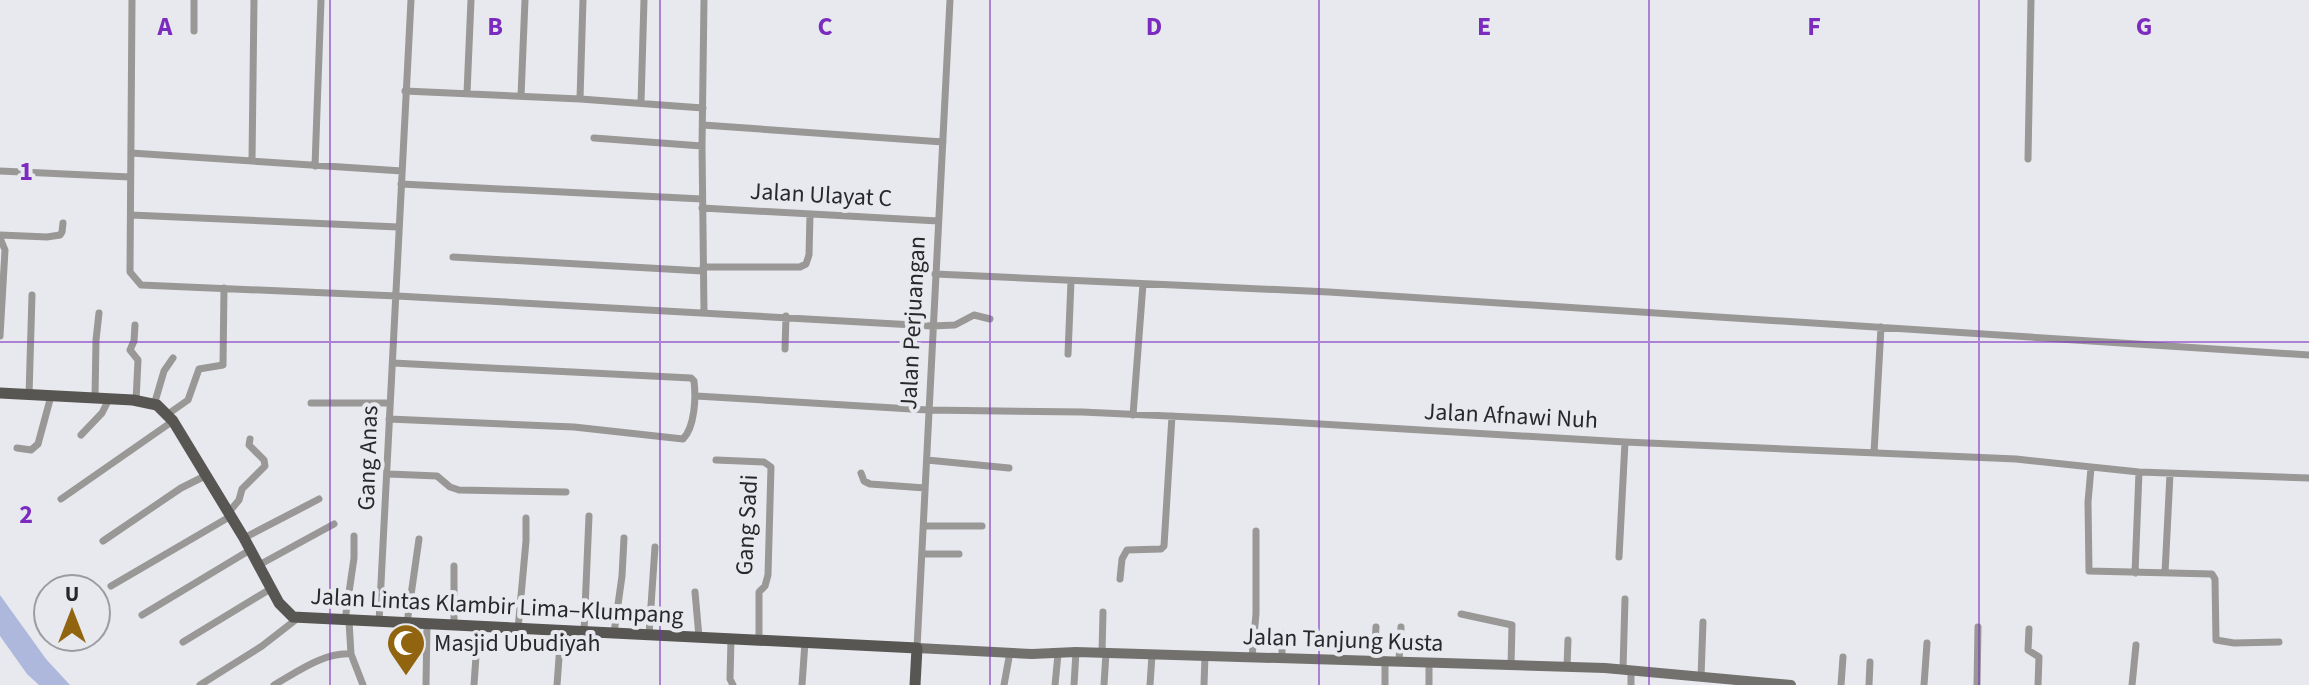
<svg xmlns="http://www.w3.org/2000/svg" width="2309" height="685" font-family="'Source Sans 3',sans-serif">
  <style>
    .water { fill: #aeb8dd }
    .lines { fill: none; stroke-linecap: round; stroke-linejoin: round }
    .street { stroke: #999896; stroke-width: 7 }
    .secondary { stroke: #73716e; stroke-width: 10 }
    .primary { stroke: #585652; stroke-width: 11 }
    .grid { fill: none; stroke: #7b2cbf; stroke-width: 2; stroke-opacity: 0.55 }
    .labels { text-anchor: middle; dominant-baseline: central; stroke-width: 8; stroke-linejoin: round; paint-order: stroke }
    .street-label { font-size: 24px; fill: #28282a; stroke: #e7e9ee }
    .poi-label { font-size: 24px; fill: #28282a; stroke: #e7e9ee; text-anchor: start }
    .grid-label { font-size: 26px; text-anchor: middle; font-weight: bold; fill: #7b2cbf; stroke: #e7e9ee; stroke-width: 8; stroke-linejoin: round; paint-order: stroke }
  </style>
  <rect width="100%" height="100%" fill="#e7e9ee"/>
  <path class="water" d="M 0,595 L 46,659 L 70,685 L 39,685 L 27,674 L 0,636 Z"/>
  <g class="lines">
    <path class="street" d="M 132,0 L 130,272 L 141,285 L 397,296 L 932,326 L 955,325 L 974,315 L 990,319
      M 704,0 L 702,146 L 704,312
      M 194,31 L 194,0
      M 405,91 L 580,99 L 703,108
      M 467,93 L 471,0
      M 521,96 L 525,0
      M 580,99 L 583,0
      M 641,103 L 644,0
      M 703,125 L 943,142
      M 594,138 L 702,146
      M 131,153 L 402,171
      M 2028,159 L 2031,0
      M 252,161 L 254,0
      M 315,166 L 321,0
      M 0,171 L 130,177
      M 401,184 L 702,199
      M 702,208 L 938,221
      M 131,215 L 398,227
      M 0,235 L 47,237 L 60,235 L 62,232 L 63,223
      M 0,238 L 5,250 L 0,336
      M 453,257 L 702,271
      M 703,267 L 800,267 L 806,264 L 809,255 L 810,215
      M 935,274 L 1329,292 L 2309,355
      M 135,325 L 134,341 L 130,350 L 138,360 L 136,401
      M 785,349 L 786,316
      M 1068,354 L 1071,281
      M 29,395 L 32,295
      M 696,396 L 928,410 L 1082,412 L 1234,419 L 1625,442 L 2016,459 L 2139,472 L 2309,478
      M 95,398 L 96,340 L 99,313
      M 311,403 L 389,403
      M 154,405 L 164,371 L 173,358
      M 168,414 L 188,400 L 199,369 L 223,365 L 224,288
      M 1133,415 L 1143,284
      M 389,419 L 574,427 L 683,439 C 695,427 696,397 694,381 L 691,378 L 393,363
      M 81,435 L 102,413 L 109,399
      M 17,448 L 31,450 L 38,444 L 51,396
      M 1874,453 L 1881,327
      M 716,460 L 764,462 L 771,467 L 768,575 L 765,586 L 759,592 L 759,640
      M 927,460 L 1009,468
      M 2091,468 L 2088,502 L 2089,571 L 2212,574 L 2215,579 L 2216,640 L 2234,643 L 2279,642
      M 861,473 L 864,481 L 870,484 L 925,488
      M 389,474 L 437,476 L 450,487 L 459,490 L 566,492
      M 61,499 L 173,421
      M 229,512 L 239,500 L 242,489 L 265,466 L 264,460 L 249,445 L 250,439
      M 924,526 L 982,526
      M 244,538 L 319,499
      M 103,541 L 181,488 L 207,475
      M 922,554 L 959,554
      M 1619,557 L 1625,442
      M 259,565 L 334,524
      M 2135,573 L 2139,472
      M 2165,573 L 2170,474
      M 1120,579 L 1122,559 L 1127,550 L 1161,549 L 1164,546 L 1172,416
      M 111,586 L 231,516
      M 695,592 L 699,637
      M 1461,614 L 1512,625 L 1511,665
      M 142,615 L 250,550
      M 345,620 L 354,558 L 354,536
      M 349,621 L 351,654 L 363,685
      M 379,622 L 411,0
      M 407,623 L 419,539
      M 454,626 L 454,566
      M 518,629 L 526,541 L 526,518
      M 2029,629 L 2028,650 L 2039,657 L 2038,685
      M 584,632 L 589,516
      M 614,633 L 622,576 L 624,538
      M 649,635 L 655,547
      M 731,639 L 730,679 L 733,685
      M 183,642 L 272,588
      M 917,648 L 950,0
      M 1102,653 L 1103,612
      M 1252,657 L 1256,614 L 1256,531
      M 1282,658 L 1282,634
      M 1374,660 L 1376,627
      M 1399,661 L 1401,627
      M 1567,667 L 1568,640
      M 1623,669 L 1625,599
      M 1701,677 L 1703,622
      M 200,685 L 262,646 L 298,618
      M 274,685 C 297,672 324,652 351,654
      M 426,685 L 427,624
      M 474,685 L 478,627
      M 557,685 L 561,631
      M 802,685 L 805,642
      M 1004,685 L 1010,652
      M 1055,685 L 1058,654
      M 1074,685 L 1076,652
      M 1104,685 L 1106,653
      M 1150,685 L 1152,655
      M 1204,685 L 1205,656
      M 1385,685 L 1385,660
      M 1429,685 L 1429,662
      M 1631,685 L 1631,670
      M 1841,685 L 1843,657
      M 1869,685 L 1870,662
      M 1924,685 L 1927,643
      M 1977,685 L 1978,627
      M 2132,685 L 2136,645"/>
    <path class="secondary" d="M 917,648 L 1032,654 L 1076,652 L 1605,668 L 1791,685"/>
    <path class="primary" d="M 0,393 L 133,400 L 157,405 L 173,421 L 244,538 L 279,603 L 293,617 L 917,648 L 915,685"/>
  </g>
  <path class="grid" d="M 330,0 L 330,685M 660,0 L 660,685M 990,0 L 990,685M 1319,0 L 1319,685M 1649,0 L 1649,685M 1979,0 L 1979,685M 0,342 L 2309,342"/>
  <defs>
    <symbol id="mosque-pin" viewBox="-11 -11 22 30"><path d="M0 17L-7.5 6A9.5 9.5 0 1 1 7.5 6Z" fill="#91640f" stroke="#e7e9ee"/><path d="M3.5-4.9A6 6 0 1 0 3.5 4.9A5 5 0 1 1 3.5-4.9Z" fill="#fff"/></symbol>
  </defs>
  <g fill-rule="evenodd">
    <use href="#mosque-pin" x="384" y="621" width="44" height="60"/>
  </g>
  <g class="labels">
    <g class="street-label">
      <text transform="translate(821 195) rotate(3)">Jalan Ulayat C</text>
      <text transform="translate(913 323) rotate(-87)">Jalan Perjuangan</text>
      <text transform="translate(1511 416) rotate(3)">Jalan Afnawi Nuh</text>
      <text transform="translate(368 458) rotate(-88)">Gang Anas</text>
      <text transform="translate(747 525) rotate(-87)">Gang Sadi</text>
      <text transform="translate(497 606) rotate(3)">Jalan Lintas Klambir Lima–Klumpang</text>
      <text transform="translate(1343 640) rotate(2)">Jalan Tanjung Kusta</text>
    </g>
    <g class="poi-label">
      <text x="434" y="643">Masjid Ubudiyah</text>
    </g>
  </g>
  <g class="grid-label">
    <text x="165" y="35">A</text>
    <text x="495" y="35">B</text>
    <text x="825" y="35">C</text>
    <text x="1154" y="35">D</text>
    <text x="1484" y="35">E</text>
    <text x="1814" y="35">F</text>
    <text x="2144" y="35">G</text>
    <text x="26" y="180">1</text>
    <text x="26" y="523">2</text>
  </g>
  <g transform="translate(72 613)"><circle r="38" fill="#e7e9ee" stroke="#9b9ca0" stroke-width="2"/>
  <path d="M0-6L14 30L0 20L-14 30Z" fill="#91640f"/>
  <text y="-12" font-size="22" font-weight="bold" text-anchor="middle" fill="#28282a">U</text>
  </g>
</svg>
